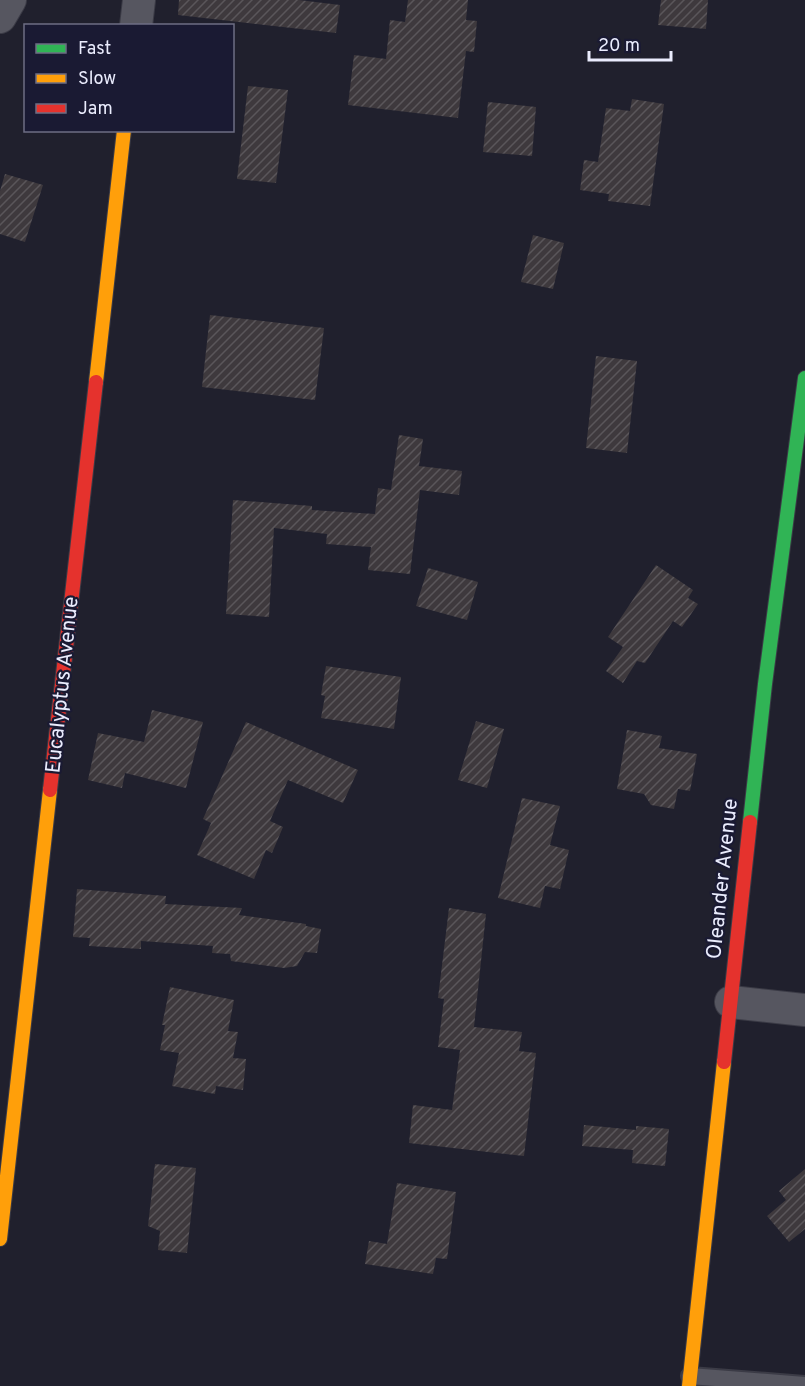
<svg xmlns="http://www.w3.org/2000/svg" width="805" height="1386" font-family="Overpass,sans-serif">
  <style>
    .building { fill: url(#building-hatch) }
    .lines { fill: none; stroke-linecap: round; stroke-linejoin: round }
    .lane-casing { stroke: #3b3b46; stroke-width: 20 }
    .street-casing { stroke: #3b3b46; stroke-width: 34 }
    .fast-casing { stroke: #3b3b46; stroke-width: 16 }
    .slow-casing { stroke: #3b3b46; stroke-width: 16 }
    .jam-casing { stroke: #3b3b46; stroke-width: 16 }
    .lane { stroke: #565660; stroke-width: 16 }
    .street { stroke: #565660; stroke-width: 32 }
    .fast { stroke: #30b455; stroke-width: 14 }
    .slow { stroke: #ff9f0a; stroke-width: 14 }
    .jam { stroke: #e5322d; stroke-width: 14 }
    .labels { text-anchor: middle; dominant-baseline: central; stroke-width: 4.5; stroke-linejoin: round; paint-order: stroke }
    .street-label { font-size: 21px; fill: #eaecfd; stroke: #1a1a33 }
  </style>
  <defs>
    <pattern id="building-hatch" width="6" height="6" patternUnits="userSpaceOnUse" patternTransform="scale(1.5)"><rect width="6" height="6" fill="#3e393d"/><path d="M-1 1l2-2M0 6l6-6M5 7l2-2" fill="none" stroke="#5a565a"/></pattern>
  </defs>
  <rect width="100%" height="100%" fill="#20202d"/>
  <path class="building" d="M 179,0 L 299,0 L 340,5 L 336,33 L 178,15 Z
    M 408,0 L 468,0 L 466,20 L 477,21 L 474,52 L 466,51 L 458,118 L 348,105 L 354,55 L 386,59 L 390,20 L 405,22 Z
    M 661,0 L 708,0 L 706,29 L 658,25 Z
    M 248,86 L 288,90 L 276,183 L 237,179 Z
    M 632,99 L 664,104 L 650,206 L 608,201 L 609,194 L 580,190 L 584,160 L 598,162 L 606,108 L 630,111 Z
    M 488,102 L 536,107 L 532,156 L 483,152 Z
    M 5,174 L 43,185 L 25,242 L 0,234 L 0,191 Z
    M 533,235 L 564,243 L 553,289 L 521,282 Z
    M 210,315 L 324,328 L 315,400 L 202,387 Z
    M 596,356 L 637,361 L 627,453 L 586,448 Z
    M 399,435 L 423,439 L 419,466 L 462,471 L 459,495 L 420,490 L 410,574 L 368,570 L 371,547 L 326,544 L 327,534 L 274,528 L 269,617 L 226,614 L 233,500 L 312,506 L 312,510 L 375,514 L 378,488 L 391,490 Z
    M 656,565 L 693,590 L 688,598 L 698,604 L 682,627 L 673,621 L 645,663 L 637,661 L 623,683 L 606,671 L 623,647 L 608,637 Z
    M 428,568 L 478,582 L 467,620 L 416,606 Z
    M 326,666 L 401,677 L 394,729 L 321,718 L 325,696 L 321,695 Z
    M 152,710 L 203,722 L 186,788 L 125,773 L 122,788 L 88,780 L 98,733 L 144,742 Z
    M 476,721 L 504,729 L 487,788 L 458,780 Z
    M 246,722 L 358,770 L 343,803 L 288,780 L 270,821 L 283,827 L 272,853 L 266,850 L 254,879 L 197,855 L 211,823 L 203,819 Z
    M 627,730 L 662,736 L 659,748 L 697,754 L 690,791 L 678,789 L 674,809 L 651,805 L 644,794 L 617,789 Z
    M 522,798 L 560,806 L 550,845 L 569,850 L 560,889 L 545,886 L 540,908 L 498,898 Z
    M 77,889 L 166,896 L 165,904 L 242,908 L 239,915 L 306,924 L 306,926 L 321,929 L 317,953 L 305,952 L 297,966 L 284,968 L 231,961 L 230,954 L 212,953 L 213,946 L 141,941 L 141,949 L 89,946 L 90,938 L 73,937 Z
    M 449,908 L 486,914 L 474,1027 L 522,1032 L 519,1051 L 536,1053 L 524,1156 L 409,1143 L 413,1105 L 452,1110 L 460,1050 L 438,1047 L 444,999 L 438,998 Z
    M 170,987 L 234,1000 L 228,1031 L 238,1032 L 233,1058 L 246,1059 L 243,1090 L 216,1086 L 215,1094 L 172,1086 L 179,1053 L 160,1050 L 165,1025 L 162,1025 Z
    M 584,1125 L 636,1130 L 636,1126 L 669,1129 L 665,1166 L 632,1163 L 633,1150 L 582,1146 Z
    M 155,1164 L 196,1168 L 187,1253 L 158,1250 L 160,1231 L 148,1226 Z
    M 805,1169 L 805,1229 L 789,1242 L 767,1216 L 786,1200 L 779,1191 Z
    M 397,1183 L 456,1192 L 447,1259 L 436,1258 L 433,1274 L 365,1264 L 369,1241 L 387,1244 Z"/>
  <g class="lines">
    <defs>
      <path id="lane" d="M 690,1376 L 805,1385"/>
      <path id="street" d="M 0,17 L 10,0
        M 136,26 L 139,0
        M 731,1002 L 805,1010"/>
      <path id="fast" d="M 750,822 L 765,684 L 805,378"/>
      <path id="slow" d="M 96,382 L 124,130
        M 0,1239 L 50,790
        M 689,1386 L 724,1062"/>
      <path id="jam" d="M 50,790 L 96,382
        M 724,1062 L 750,822"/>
    </defs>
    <use href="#lane" class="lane-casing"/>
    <use href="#street" class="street-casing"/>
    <use href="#fast" class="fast-casing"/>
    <use href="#slow" class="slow-casing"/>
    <use href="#jam" class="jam-casing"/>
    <use href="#lane" class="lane"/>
    <use href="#street" class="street"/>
    <use href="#fast" class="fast"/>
    <use href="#slow" class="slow"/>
    <use href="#jam" class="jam"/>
  </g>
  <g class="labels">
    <g class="street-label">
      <text transform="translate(63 685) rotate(-84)">Eucalyptus Avenue</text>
      <text transform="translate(723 879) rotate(-84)">Oleander Avenue</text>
    </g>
  </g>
  <rect x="24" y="24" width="210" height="108" fill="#1a1a33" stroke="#6d6e84" stroke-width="1.5"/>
  <rect x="36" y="44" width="30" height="9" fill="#30b455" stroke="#6d6e84" stroke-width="1.5"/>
  <text x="78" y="54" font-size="18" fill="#eaecfd">Fast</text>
  <rect x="36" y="74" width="30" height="9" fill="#ff9f0a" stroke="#6d6e84" stroke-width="1.5"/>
  <text x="78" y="84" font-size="18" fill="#eaecfd">Slow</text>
  <rect x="36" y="104" width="30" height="9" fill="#e5322d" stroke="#6d6e84" stroke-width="1.5"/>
  <text x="78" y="114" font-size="18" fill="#eaecfd">Jam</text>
  <path d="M589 51v9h82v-9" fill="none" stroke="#eaecfd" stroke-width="3"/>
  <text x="598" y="51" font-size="18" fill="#eaecfd" stroke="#1a1a33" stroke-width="4.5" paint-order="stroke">20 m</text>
</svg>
